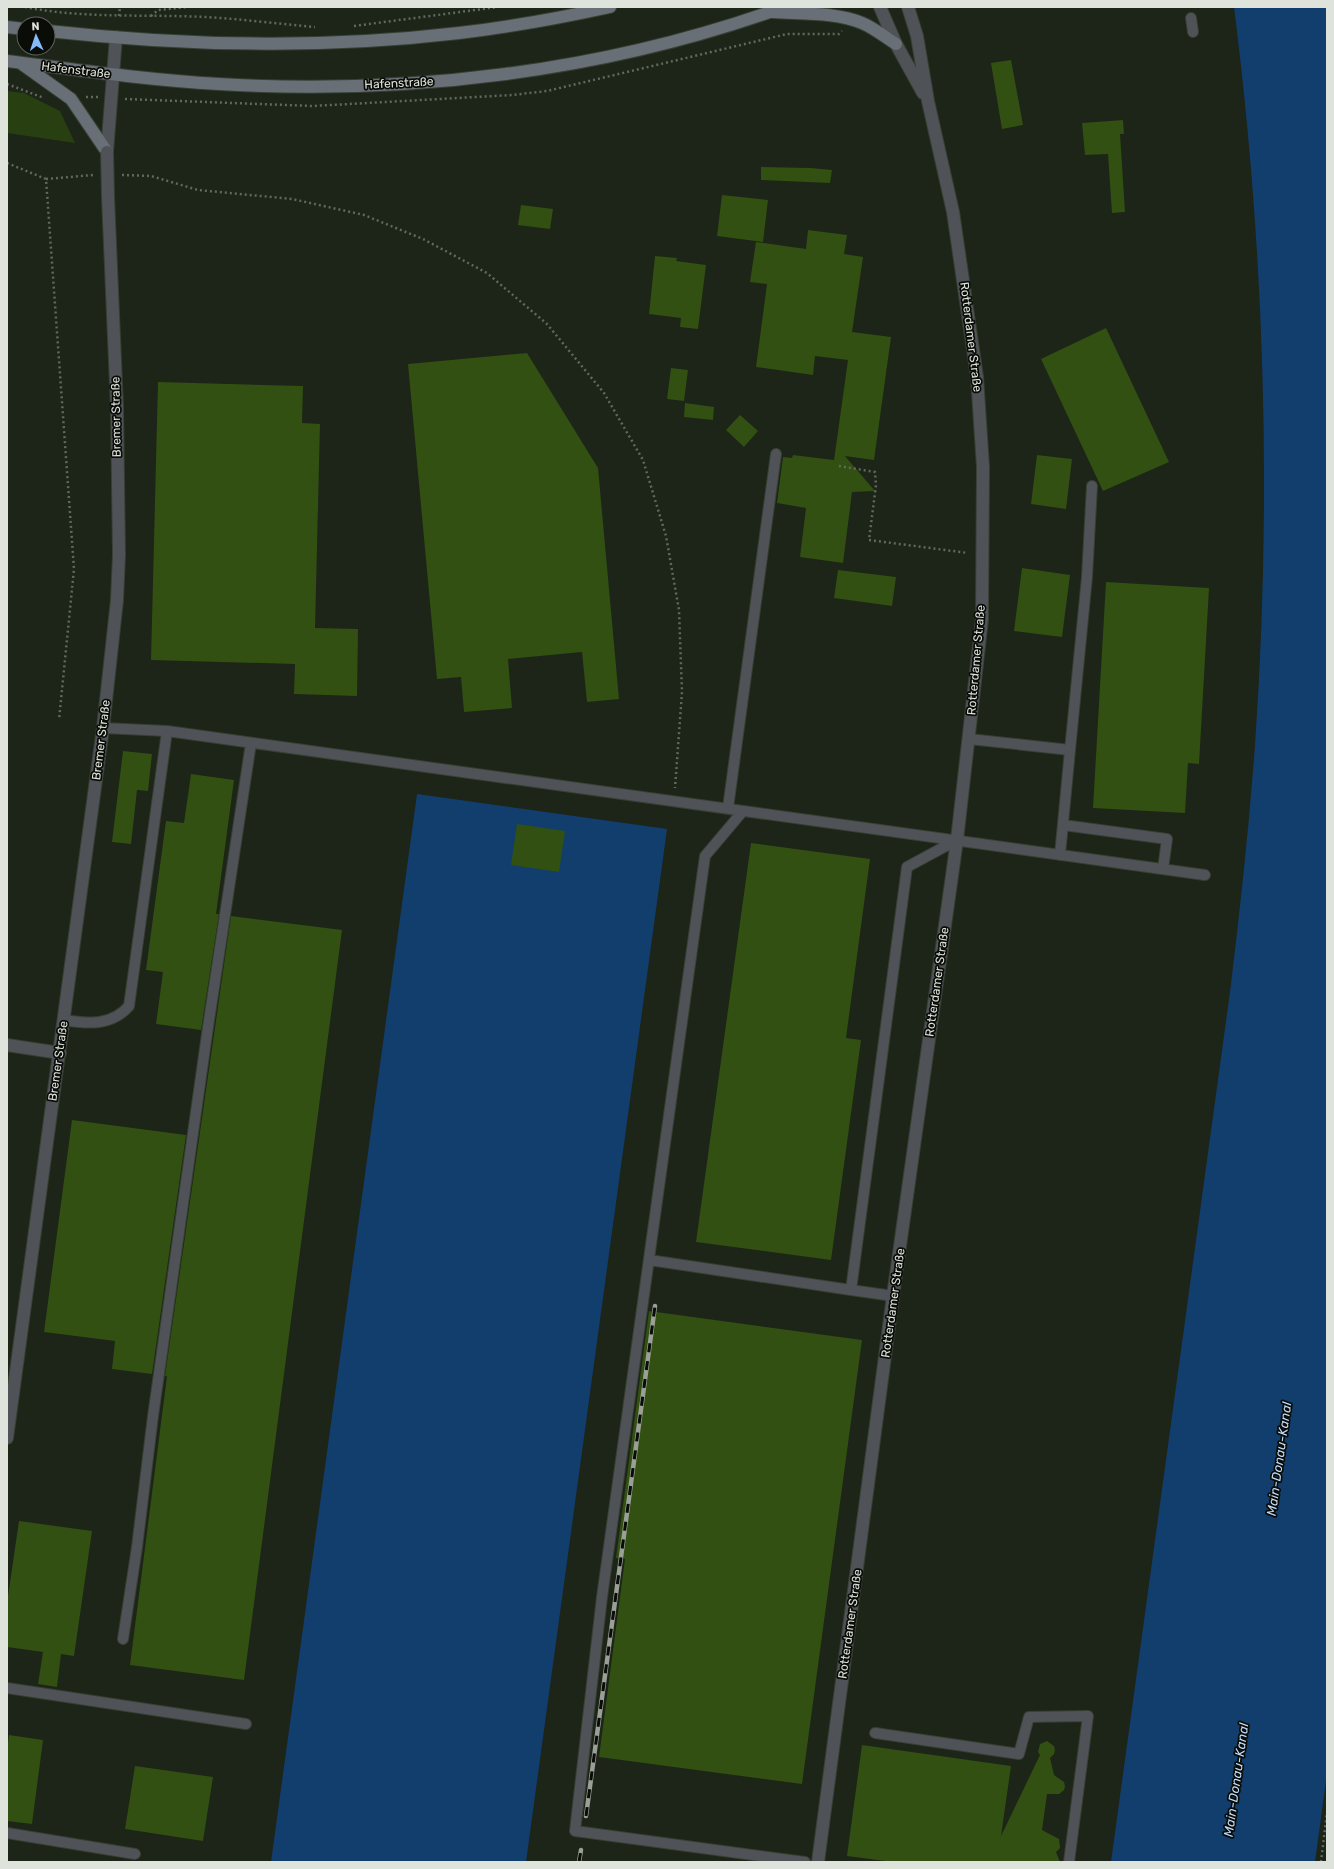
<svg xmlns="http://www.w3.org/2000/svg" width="1334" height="1869" font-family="Rubik,sans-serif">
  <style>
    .green { fill: #273f11 }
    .water { fill: #123e6e }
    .building { fill: #315012 }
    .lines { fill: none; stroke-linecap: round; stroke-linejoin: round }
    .service-casing { stroke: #383f33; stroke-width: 12 }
    .minor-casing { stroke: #383f33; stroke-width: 14 }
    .secondary-casing { stroke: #383f33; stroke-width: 14 }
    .path { stroke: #61685d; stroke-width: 2.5; stroke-dasharray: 2 3; stroke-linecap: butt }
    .service { stroke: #4f5358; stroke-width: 10 }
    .minor { stroke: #4f5358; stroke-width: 12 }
    .secondary { stroke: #686f77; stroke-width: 12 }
    .rail-casing { stroke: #9aa096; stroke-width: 4.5 }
    .rail { stroke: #090c07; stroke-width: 3; stroke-dasharray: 9; stroke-linecap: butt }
    .minor-bridge-casing { stroke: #383f33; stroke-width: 14; stroke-linecap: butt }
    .minor-bridge { stroke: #4f5358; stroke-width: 12 }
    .labels { text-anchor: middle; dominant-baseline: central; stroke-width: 3.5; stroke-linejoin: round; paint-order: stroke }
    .street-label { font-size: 12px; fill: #dee3db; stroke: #090c07 }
    .water-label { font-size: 13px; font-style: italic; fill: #c4ddfc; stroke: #090c07 }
  </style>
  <rect width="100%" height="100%" fill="#1d2418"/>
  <path class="green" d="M 7,91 L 24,93 L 60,111 L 75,143 L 7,133 Z"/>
  <path class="water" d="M 1234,7 L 1327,7 L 1327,1773 L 1315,1862 L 1111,1862 L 1230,992 C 1240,910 1249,828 1255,745 C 1272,500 1265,251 1234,7 Z
    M 417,794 L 667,829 L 526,1862 L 271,1862 Z"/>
  <path class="building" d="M 1011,60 L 1023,125 L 1002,129 L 991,63 Z
    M 1123,120 L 1124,134 L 1120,134 L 1125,212 L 1112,213 L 1108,154 L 1085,155 L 1082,123 Z
    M 761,167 L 811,168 L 832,170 L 830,183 L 761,180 Z
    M 722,195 L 768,200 L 763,242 L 717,236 Z
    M 521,205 L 553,209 L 550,229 L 518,225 Z
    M 808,230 L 847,235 L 844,254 L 863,257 L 852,332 L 891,337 L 874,460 L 845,456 L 875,491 L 852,492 L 843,563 L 800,557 L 806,508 L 777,503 L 783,457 L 792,458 L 793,455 L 834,460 L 848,360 L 815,356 L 813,375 L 756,367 L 767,284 L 750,282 L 756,242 L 806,249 Z
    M 655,256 L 677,258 L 676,261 L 706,265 L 698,329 L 680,327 L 681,318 L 649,314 Z
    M 1106,328 L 1169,462 L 1103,491 L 1041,359 Z
    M 527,353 L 598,468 L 619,699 L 587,702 L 582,652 L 508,659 L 512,708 L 464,712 L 461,677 L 437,679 L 408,364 Z
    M 671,368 L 688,370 L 684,401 L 667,399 Z
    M 158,382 L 303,386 L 302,423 L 320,424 L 315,628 L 358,629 L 357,696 L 294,694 L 295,664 L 151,660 Z
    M 685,403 L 714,407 L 713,420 L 684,417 Z
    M 740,415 L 758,431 L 744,447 L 726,430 Z
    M 1037,455 L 1072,459 L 1066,509 L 1031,504 Z
    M 1022,568 L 1070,575 L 1062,637 L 1014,631 Z
    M 838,570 L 896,577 L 892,606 L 834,598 Z
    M 1106,582 L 1209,588 L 1199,764 L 1188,763 L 1185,813 L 1093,808 Z
    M 123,751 L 152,754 L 148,791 L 137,790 L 131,844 L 112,842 Z
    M 191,774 L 234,780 L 216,914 L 219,914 L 201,1030 L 156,1024 L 163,972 L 146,970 L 166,821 L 184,823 Z
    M 517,824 L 565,831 L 559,872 L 511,865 Z
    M 751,843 L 870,859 L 846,1038 L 861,1040 L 831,1260 L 696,1242 Z
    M 231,916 L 342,930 L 244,1680 L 130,1665 L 167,1376 L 165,1376 Z
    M 72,1120 L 186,1135 L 152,1374 L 112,1369 L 115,1341 L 44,1332 Z
    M 649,1311 L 862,1340 L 802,1784 L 599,1757 L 625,1559 L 616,1558 Z
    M 19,1521 L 92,1531 L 74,1656 L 61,1654 L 57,1687 L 38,1684 L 43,1652 L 7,1647 L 7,1603 Z
    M 9,1735 L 43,1740 L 32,1824 L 7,1821 L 7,1751 Z
    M 1047,1741 L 1054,1746 L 1055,1750 L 1054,1754 L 1050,1758 L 1054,1775 L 1064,1782 L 1065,1786 L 1064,1790 L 1059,1794 L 1047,1794 L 1042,1830 L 1059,1839 L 1060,1848 L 1056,1852 L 1060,1862 L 893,1862 L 847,1856 L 862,1745 L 1011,1766 L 1001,1836 L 1040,1755 L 1038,1752 L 1040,1744 Z
    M 135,1766 L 213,1777 L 203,1841 L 125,1829 Z"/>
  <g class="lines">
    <defs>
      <path id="service" d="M 1191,18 L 1193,32
        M 103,728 L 167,731 L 1205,875
        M 969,739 L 1070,750 L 1087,577 L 1092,486
        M 728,808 L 776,454
        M 743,811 L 705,856 L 602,1597 L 575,1831 L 805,1862
        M 1063,825 L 1167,839 L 1163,869
        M 1060,855 L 1070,750
        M 64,1020 C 88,1024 112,1026 129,1006 L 167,731
        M 649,1260 L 851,1290
        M 893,1296 L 851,1290 L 907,867 L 957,840
        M 123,1639 L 137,1547 L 153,1416 L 208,1027 L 251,743
        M 7,1688 L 246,1724
        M 875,1733 L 1019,1754 L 1029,1717 L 1088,1716 L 1069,1862
        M 7,1833 L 135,1854"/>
      <path id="minor" d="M 880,7 L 896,44 L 923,93
        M 107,152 L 116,37
        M 7,1045 L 60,1053
        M 7,1438 L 103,728 L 117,600 L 119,555 L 117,408 L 108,197
        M 818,1862 L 893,1296 L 957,840 L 982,619 L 983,467 L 977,377 L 953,212 L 928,101 L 917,36 L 908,7"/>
      <path id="secondary" d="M 773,12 C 800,14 837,12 862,23 C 874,28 885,37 896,44
        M 7,27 L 24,29
        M 48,31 C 184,46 322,49 459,33 C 510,27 560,18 610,7
        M 7,61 C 78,70 148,80 219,84 C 410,95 604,72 784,7
        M 22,64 L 71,99 L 107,152"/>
    </defs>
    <use href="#service" class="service-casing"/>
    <use href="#minor" class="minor-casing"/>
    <use href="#secondary" class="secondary-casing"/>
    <path class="path" d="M 25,7 C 85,19 145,14 205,17 C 242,19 279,24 315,27
      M 119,16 L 120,7
      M 151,16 L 158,10 L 189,7
      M 354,26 L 498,7
      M 7,84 L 44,98
      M 86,97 L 98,97
      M 125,99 L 313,106 L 512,95 L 547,91 L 787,34 L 839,34 L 842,31
      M 7,163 L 46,179 L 74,569 L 59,720
      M 122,175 L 151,176 L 198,190 L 292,199 L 364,215 L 423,239 L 487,273 L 547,324 L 604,393 L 643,460 L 666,536 L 679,610 L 682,692 L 675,788
      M 46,179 L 93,175
      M 839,466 L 875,472 L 876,485 L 869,540 L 968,553
      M 1321,1862 L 1327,1812"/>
    <use href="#service" class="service"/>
    <use href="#minor" class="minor"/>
    <use href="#secondary" class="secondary"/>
    <defs>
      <path id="rail" d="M 586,1816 L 655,1306
        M 579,1862 L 581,1850"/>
    </defs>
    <use href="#rail" class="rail-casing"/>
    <use href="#rail" class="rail"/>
    <defs>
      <path id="minor-bridge" d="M 107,152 L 108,197"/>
    </defs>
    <use href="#minor-bridge" class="minor-bridge-casing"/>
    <use href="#minor-bridge" class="minor-bridge"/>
  </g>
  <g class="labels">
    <g class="street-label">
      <text transform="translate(76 70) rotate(7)">Hafenstraße</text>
      <text transform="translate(399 83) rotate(-3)">Hafenstraße</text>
      <text transform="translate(971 337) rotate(83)">Rotterdamer Straße</text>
      <text transform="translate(116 417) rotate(-91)">Bremer Straße</text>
      <text transform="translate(976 660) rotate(-85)">Rotterdamer Straße</text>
      <text transform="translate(101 740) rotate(-83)">Bremer Straße</text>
      <text transform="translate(937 982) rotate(-82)">Rotterdamer Straße</text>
      <text transform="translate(58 1061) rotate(-82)">Bremer Straße</text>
      <text transform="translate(893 1303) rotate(-82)">Rotterdamer Straße</text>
      <text transform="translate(850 1624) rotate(-82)">Rotterdamer Straße</text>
    </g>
    <g class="water-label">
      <text transform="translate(1279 1459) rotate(-82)">Main-Donau-Kanal</text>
      <text transform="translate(1236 1780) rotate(-82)">Main-Donau-Kanal</text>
    </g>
  </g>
  <rect width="1334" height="1869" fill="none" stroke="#dee3db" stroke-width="16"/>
  <g transform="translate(36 36) rotate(357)"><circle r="19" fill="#090c07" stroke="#5e625c"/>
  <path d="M0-3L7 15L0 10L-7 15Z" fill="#86bbfb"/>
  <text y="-6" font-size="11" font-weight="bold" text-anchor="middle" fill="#dee3db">N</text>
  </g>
</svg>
